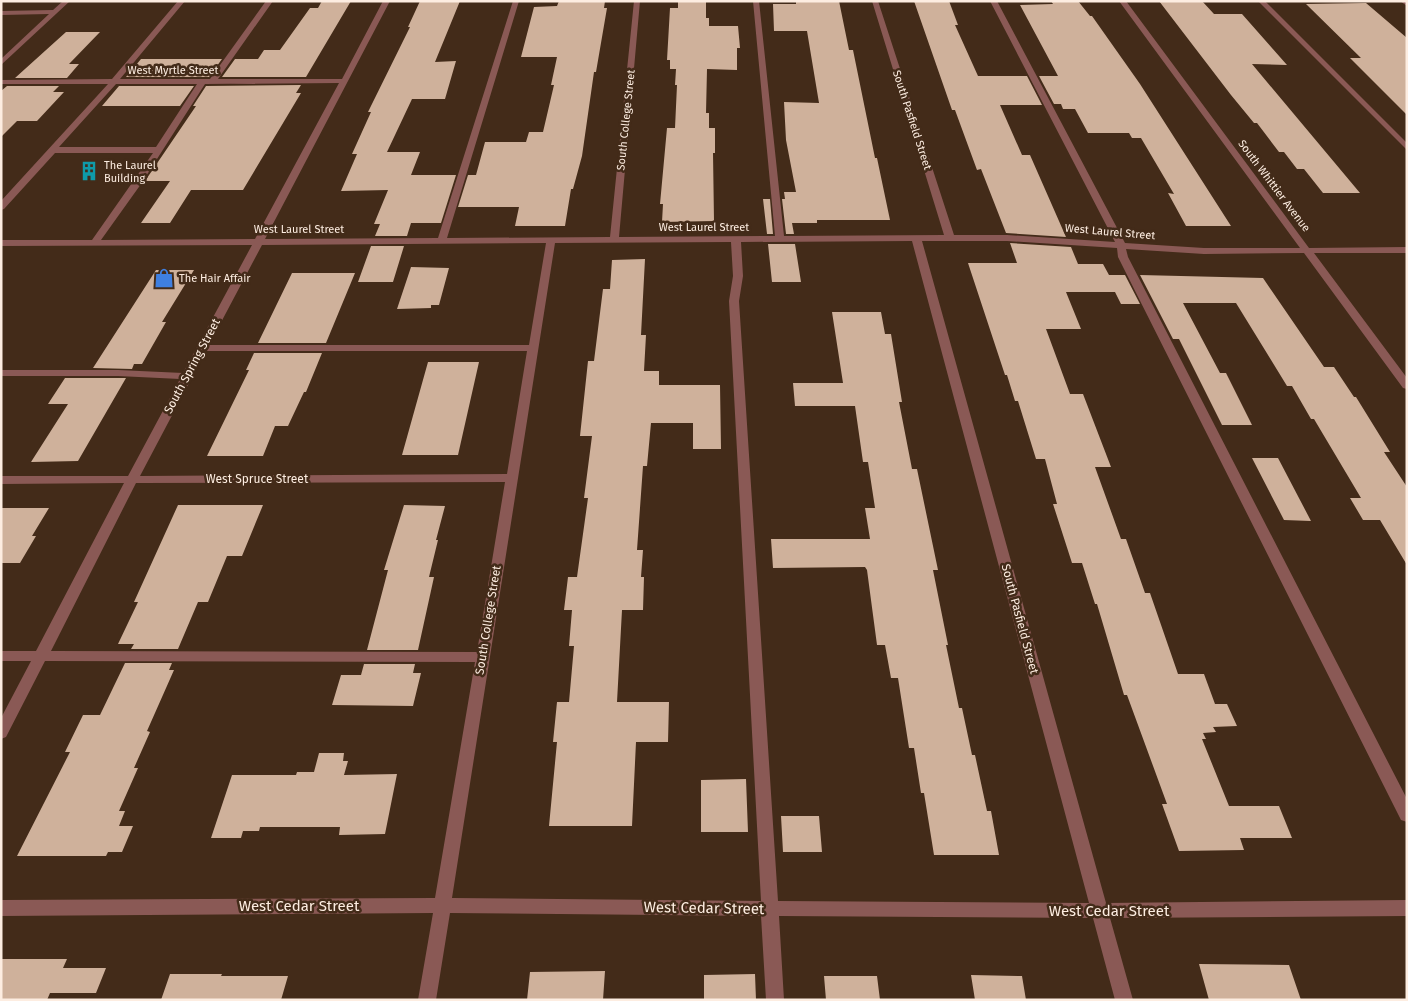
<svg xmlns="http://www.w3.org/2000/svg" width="1408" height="1001" font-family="'Fira Sans',sans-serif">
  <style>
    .building { fill: #cfb19b }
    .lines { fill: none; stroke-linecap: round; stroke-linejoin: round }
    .minor { fill: #8a5955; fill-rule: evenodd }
    .labels { text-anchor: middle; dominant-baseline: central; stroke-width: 5; stroke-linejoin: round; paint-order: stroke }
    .far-street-label { font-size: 11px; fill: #fdede1; stroke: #432b19 }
    .far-poi-label { font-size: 11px; fill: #fdede1; stroke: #432b19; text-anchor: start }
    .street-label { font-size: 12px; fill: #fdede1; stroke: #432b19 }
    .near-street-label { font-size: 15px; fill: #fdede1; stroke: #432b19 }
  </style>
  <rect width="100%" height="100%" fill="#432b19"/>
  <path class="building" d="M 322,1 L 351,1 L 306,77 L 222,77 L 235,59 L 258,59 L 264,50 L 280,50 L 310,8 L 318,8 Z
    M 420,1 L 460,1 L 435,62 L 456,61 L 445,99 L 412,99 L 387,152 L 420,152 L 411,175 L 456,175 L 441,223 L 411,223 L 407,236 L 375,236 L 380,224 L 374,224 L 388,190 L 341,191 L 357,154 L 352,154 L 371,112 L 368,112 L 410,27 L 408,27 Z
    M 559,1 L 605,1 L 604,8 L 607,8 L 596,72 L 594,72 L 582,156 L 573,189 L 571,189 L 565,226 L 515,226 L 519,207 L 458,207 L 468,175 L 476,175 L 485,142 L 526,142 L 529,132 L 543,132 L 554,85 L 551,85 L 557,57 L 521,57 L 534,7 L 557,6 Z
    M 678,1 L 706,1 L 706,18 L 709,18 L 709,26 L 738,26 L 740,48 L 737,48 L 737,70 L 707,69 L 706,113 L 709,113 L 709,128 L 715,128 L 715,153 L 713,153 L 714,221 L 662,222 L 663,204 L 660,204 L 667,128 L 675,128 L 677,85 L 675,85 L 676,69 L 670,69 L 670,60 L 667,60 L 670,8 L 678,8 Z
    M 796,1 L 839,1 L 849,50 L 853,50 L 875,158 L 877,158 L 890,220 L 817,220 L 817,223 L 792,223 L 794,234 L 786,234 L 782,199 L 785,199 L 784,192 L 796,192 L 786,140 L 784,102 L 819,103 L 807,31 L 774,31 L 773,4 L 796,4 Z
    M 914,1 L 949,1 L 958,25 L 955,25 L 978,76 L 1027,76 L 1042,105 L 1000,105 L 1022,155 L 1030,155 L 1066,237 L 1006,233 L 981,169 L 977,170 L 955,110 L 952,110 Z
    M 1051,1 L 1078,1 L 1090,16 L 1092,16 L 1140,84 L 1231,226 L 1186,226 L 1168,193 L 1174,194 L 1141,138 L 1132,138 L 1129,133 L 1088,133 L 1075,109 L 1063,109 L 1061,104 L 1054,104 L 1039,76 L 1058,76 L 1020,5 L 1053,4 Z
    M 1159,1 L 1202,1 L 1214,14 L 1242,14 L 1287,65 L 1252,64 L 1360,193 L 1323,193 L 1304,169 L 1297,169 L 1284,152 L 1279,152 L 1257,123 L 1254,123 L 1231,95 Z
    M 1366,3 L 1407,38 L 1407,115 L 1350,58 L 1361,58 L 1306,4 Z
    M 66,32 L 100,32 L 69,64 L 79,64 L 67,78 L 15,78 Z
    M 141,59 L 222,59 L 209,77 L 126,77 Z
    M 301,85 L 296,93 L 301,93 L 243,190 L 191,190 L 170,223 L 141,223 L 170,181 L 145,181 L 196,106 L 193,106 L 206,86 Z
    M 7,86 L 59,86 L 53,92 L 64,92 L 37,121 L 17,121 L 1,137 L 1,91 Z
    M 119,86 L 194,86 L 180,106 L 102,106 Z
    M 763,199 L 770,199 L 773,234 L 767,234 Z
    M 1010,243 L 1071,247 L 1078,264 L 1103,264 L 1109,275 L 1125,275 L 1140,304 L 1121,304 L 1115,292 L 1066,292 L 1081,329 L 1046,329 L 1070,394 L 1083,394 L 1111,467 L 1095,467 L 1121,539 L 1126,539 L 1145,593 L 1150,593 L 1178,674 L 1204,674 L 1215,704 L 1227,704 L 1237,726 L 1213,727 L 1216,732 L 1203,733 L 1206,739 L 1202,739 L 1229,806 L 1279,806 L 1292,838 L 1240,838 L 1244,850 L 1179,851 L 1162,804 L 1167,804 L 1127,695 L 1124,695 L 1097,604 L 1095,604 L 1082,563 L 1072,563 L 1053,504 L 1057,504 L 1045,459 L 1036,459 L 1018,401 L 1015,401 L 1007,375 L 1005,375 L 968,263 L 1017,263 Z
    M 768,244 L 795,244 L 801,282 L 772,282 Z
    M 371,246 L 404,246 L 393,282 L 358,282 Z
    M 645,259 L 641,335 L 646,335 L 644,371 L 659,371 L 659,385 L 720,385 L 721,449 L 693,449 L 693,423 L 651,423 L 647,466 L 643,466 L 637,550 L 643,550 L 641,577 L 644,577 L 643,610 L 622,610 L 617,702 L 669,702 L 668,742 L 636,742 L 632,826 L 549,826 L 557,742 L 553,742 L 557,702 L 569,702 L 574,646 L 569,646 L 572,610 L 564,610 L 568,577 L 577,577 L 588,498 L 584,498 L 592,436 L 580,436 L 588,361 L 594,361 L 603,289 L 610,289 L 612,260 Z
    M 411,267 L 449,268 L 439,305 L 431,305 L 431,308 L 397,309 Z
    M 156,270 L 194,270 L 162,322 L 166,322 L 142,364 L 134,364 L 132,369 L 93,368 Z
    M 292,273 L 355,273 L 326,343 L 258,343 Z
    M 1140,275 L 1263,278 L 1324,367 L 1334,367 L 1354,397 L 1356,397 L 1390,452 L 1384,452 L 1407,487 L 1407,565 L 1380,520 L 1363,520 L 1350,498 L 1361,498 L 1314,419 L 1311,419 L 1292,386 L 1287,386 L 1236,303 L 1183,303 L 1220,373 L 1226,373 L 1252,425 L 1222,425 L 1179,339 L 1173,339 Z
    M 832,312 L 881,312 L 885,334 L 891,334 L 902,402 L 899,402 L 912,469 L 917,469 L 938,570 L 933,570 L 948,645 L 946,645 L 959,708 L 962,708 L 972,755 L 975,755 L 987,811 L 991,811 L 999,855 L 934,855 L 924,793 L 921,793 L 914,748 L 909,748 L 898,678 L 891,678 L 885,645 L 877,645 L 867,570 L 865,567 L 773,568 L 771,539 L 870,539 L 865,508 L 875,508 L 868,462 L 863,462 L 855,406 L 795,406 L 793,383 L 843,383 Z
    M 254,353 L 322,353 L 306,392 L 304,392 L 288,426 L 275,426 L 263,456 L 207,456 L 249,370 L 246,370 Z
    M 428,362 L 479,362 L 458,455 L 402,455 Z
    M 65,378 L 126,378 L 78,461 L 31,462 L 68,404 L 48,404 Z
    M 1252,458 L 1278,458 L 1311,521 L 1284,520 Z
    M 178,505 L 263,505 L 242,556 L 227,556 L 208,602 L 198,602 L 178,649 L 131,649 L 134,644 L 118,644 L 138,602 L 134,602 Z
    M 404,505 L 445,506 L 436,540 L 438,540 L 429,577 L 434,577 L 418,650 L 367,650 L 388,570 L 384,570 Z
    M 1,508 L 49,508 L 32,536 L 36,536 L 20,563 L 1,563 Z
    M 125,663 L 172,663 L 169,670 L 174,670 L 147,731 L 150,732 L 134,768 L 138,768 L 119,811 L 125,811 L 119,826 L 133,826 L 122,852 L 108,852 L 106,856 L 17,856 L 70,752 L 65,752 L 83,715 L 100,715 Z
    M 364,664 L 415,664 L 413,673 L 421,673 L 413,706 L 332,705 L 341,675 L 361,675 Z
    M 319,753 L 344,753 L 343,761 L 348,761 L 344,775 L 397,774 L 385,834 L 339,835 L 340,827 L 260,827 L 259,831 L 243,831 L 241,838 L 211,838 L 232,775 L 296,775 L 297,772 L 314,772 Z
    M 746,779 L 748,832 L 701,832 L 701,780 Z
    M 781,816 L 819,816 L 822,852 L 783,852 Z
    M 1,959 L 67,959 L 63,968 L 106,968 L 96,993 L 50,993 L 47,1000 L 1,1000 Z
    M 1199,964 L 1289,965 L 1301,1000 L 1209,1000 Z
    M 605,971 L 603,1000 L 527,1000 L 530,972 Z
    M 170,974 L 222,974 L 221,976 L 288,976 L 281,1000 L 161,1000 Z
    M 755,974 L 756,1000 L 704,1000 L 704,975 Z
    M 971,975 L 1022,976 L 1026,1000 L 975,1000 Z
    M 824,976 L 877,976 L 880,1000 L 826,1000 Z"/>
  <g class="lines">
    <path class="minor" d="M 63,1 L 70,1 L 1,65 L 1,59 L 49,14 L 1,15 L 1,11 L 53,10 Z
      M 178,1 L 185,1 L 120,79 L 210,79 L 266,1 L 273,1 L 218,79 L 342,79 L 383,1 L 390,1 L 265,239 L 438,238 L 513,1 L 519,1 L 447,238 L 610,237 L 634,1 L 640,1 L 619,237 L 775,236 L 753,1 L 759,1 L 784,236 L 944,235 L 872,1 L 878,1 L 954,235 L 1007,235 L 1115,242 L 990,1 L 997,1 L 1125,243 L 1204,248 L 1300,248 L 1119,1 L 1126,1 L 1309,248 L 1407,247 L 1407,253 L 1314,253 L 1407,378 L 1407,389 L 1403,388 L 1304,253 L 1204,254 L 1126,249 L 1128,257 L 1407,799 L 1407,822 L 1401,820 L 1118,257 L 1117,248 L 1007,241 L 922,241 L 1106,903 L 1407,900 L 1407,916 L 1110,918 L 1133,1000 L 1115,1000 L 1093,918 L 779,916 L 784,1000 L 766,1000 L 761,916 L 450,913 L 436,1000 L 418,1000 L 433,913 L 1,916 L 1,900 L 435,898 L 475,662 L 45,661 L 6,737 L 1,739 L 1,718 L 31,661 L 1,661 L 1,651 L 36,651 L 124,483 L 1,484 L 1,476 L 128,476 L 180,379 L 118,376 L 1,376 L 1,370 L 118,370 L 183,373 L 252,245 L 1,246 L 1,240 L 92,240 L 153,153 L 55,153 L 4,209 L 1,210 L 1,201 L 108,84 L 1,84 L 1,80 L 112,79 ZM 339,83 L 255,239 L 101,240 L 141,184 L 205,84 ZM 116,84 L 197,84 L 156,147 L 59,147 ZM 912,241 L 1089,903 L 778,901 L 739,301 L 743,276 L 741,242 ZM 731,242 L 733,276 L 729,301 L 761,901 L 452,898 L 555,243 ZM 546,243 L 529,345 L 209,345 L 262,245 ZM 206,351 L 527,351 L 507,474 L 140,476 ZM 505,482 L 477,652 L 51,651 L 136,483 Z
      M 1258,1 L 1265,1 L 1407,143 L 1407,150 Z
      M 1400,1 L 1407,1 L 1407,6 Z"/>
  </g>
  <defs>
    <symbol id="building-bare" viewBox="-9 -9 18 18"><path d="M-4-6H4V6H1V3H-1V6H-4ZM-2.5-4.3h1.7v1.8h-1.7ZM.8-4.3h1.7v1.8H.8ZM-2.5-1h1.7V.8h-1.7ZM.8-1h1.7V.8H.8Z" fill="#0f9aa8" stroke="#432b19" stroke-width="2.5" paint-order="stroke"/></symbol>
    <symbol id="shop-bare" viewBox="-9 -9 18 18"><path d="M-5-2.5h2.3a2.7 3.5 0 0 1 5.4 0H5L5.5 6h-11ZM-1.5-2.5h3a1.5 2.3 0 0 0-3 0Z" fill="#3f7fe0" stroke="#432b19" stroke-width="2.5" paint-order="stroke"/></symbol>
  </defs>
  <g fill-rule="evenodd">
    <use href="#building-bare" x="75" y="157" width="28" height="28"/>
    <use href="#shop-bare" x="150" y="264" width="28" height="28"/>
  </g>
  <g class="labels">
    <g class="far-street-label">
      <text x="173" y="70">West Myrtle Street</text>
      <text transform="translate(626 120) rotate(-84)">South College Street</text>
      <text transform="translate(912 120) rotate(72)">South Pasfield Street</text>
      <text transform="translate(1274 186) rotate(53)">South Whittier Avenue</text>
      <text x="704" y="227">West Laurel Street</text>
      <text x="299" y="229">West Laurel Street</text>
      <text transform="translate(1110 232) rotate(5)">West Laurel Street</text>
    </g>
    <g class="far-poi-label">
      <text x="104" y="165">The Laurel<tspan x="104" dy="13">Building</tspan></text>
      <text x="179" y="278">The Hair Affair</text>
    </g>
    <g class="street-label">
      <text transform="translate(192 366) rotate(-62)">South Spring Street</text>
      <text x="257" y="479">West Spruce Street</text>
      <text transform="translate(1020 619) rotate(75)">South Pasfield Street</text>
      <text transform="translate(488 620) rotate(-81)">South College Street</text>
    </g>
    <g class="near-street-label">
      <text x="299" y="906">West Cedar Street</text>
      <text transform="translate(704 908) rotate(1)">West Cedar Street</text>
      <text x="1109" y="911">West Cedar Street</text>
    </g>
  </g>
  <rect width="1408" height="1001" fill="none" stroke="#fdede1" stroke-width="5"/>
</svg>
